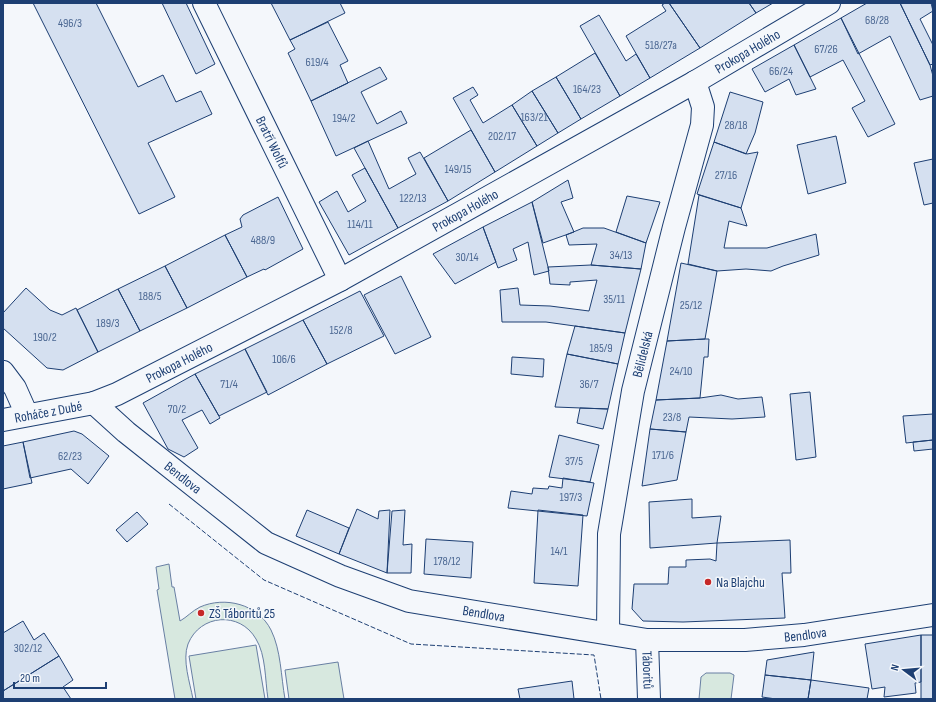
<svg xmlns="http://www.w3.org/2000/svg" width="936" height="702" font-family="'Sofia Sans Condensed',sans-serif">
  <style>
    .green { fill: #d7e8df; stroke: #687fa3 }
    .building { fill: #d5e0f0; stroke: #1d3f73 }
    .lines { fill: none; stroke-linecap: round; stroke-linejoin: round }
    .minor-casing { stroke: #1d3f73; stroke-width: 24 }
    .minor { stroke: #f4f7fb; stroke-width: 22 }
    .fence { stroke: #1d3f73; stroke-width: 1; stroke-dasharray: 5 2; stroke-linecap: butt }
    .poi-dot { fill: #c62828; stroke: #f4f7fb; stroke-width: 1.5 }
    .labels { text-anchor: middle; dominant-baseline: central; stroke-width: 3; stroke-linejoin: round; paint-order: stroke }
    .number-label { font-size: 12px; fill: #4b6792 }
    .street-label { font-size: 14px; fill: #1d3f73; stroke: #f4f7fb }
    .poi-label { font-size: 14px; fill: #1d3f73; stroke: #f4f7fb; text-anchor: start }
  </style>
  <rect width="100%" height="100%" fill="#f4f7fb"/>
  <path class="green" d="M 169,564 L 172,587 L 174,587 L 180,621 C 187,617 192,611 200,607 C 225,596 258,604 271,630 C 281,650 281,677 285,699 L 268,699 C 265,680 266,655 256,639 C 240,611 200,614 188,644 C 182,660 190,683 193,699 L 175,699 L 157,590 L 159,589 L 156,567 Z
    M 256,645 L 265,699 L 196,699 L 189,656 Z
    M 338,662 L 344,699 L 289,699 L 285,670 Z
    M 706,673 L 730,673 L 734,675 L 731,699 L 699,699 L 701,677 Z"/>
  <path class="building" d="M 33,3 L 96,3 L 138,87 L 163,75 L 176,102 L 201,91 L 212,114 L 148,143 L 175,197 L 139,214 Z
    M 162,3 L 186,3 L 215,64 L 196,74 Z
    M 271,3 L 340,3 L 345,13 L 290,40 Z
    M 665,3 L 669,3 L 700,48 L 650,78 L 626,36 L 666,11 L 662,5 Z
    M 669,3 L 749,3 L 756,13 L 700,48 Z
    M 749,3 L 773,3 L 756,13 Z
    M 867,3 L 900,3 L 930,65 L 933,76 L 933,96 L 920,100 L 890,36 L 858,54 L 841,18 Z
    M 900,3 L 931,3 L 933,11 L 920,19 L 933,45 L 933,64 L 930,65 Z
    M 599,15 L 626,61 L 636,54 L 650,78 L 620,96 L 580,26 Z
    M 841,18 L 895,124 L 868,137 L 852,108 L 865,101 L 843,60 L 810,77 L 794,45 Z
    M 328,22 L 348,61 L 340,65 L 348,83 L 311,101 L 288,53 L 295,49 L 290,40 Z
    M 794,45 L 816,89 L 796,95 L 789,79 L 765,92 L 752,69 Z
    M 595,53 L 620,96 L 581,119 L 556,77 Z
    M 380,67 L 387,79 L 361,92 L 377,124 L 401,111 L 407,123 L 336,156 L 311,101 Z
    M 556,77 L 581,119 L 558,133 L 532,91 Z
    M 473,87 L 478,95 L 470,100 L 483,123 L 512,105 L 537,146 L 495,172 L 453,98 Z
    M 532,91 L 558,133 L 537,146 L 512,105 Z
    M 730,92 L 763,102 L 755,133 L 746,154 L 714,142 Z
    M 471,130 L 495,172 L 448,201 L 424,158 Z
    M 836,136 L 846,183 L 808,194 L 797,145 Z
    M 368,141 L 389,189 L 416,174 L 408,158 L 420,152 L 448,201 L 398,228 L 354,148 Z
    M 714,142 L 747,154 L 758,152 L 741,208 L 697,194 Z
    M 933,159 L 933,203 L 924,205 L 914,163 Z
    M 365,168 L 398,228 L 349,255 L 319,202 L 337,191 L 348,212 L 366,201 L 352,175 Z
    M 568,180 L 573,198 L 561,202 L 574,232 L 543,243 L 532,202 Z
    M 699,195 L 741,208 L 747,226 L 729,221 L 724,248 L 767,248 L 816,234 L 819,255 L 783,266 L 771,271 L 746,269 L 717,271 L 688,264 Z
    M 627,196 L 660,202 L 646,243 L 616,232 Z
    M 278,197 L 303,249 L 265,270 L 264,269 L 247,277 L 225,235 L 242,227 L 240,219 L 243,215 Z
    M 532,202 L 549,271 L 534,275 L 528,242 L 513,249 L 517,260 L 498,268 L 483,227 Z
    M 483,227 L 496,262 L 455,284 L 433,254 Z
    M 583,228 L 604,228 L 646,243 L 641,269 L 591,265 L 597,244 L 569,245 L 566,235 Z
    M 225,235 L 247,277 L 187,308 L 165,266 Z
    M 681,263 L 717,271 L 705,339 L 667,341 Z
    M 591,265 L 641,269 L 625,333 L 546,322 L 502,322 L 500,290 L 518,288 L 520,305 L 550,306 L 589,311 L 597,280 L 570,282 L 570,285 L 550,284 L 548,267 Z
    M 165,266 L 187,308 L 140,331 L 118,289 Z
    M 401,276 L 431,337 L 395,354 L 364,295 Z
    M 26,288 L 50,310 L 62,315 L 76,308 L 98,352 L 63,370 L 47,368 L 3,328 L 3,313 Z
    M 118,289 L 140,331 L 98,352 L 77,310 Z
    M 360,291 L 384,336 L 327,364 L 303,320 Z
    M 303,320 L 327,364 L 268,395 L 245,349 Z
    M 575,326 L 625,333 L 618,364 L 567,354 Z
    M 705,339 L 709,339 L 708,357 L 704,357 L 700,398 L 656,400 L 667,341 Z
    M 245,349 L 267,392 L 219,416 L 195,374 Z
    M 567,354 L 618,364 L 608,409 L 555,407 Z
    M 512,357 L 544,359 L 543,377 L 511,374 Z
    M 195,374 L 220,418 L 210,424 L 202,410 L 182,420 L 198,448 L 184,457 L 168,449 L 143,403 Z
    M 810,392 L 816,457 L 796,460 L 790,394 Z
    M 721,395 L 738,399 L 762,397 L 765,417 L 732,419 L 689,417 L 686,432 L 650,429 L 656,400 L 700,398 Z
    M 580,408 L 608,409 L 603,429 L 577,423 Z
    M 933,414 L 933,440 L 906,443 L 903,416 Z
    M 650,429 L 686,432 L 677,480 L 642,486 Z
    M 74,431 L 82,434 L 109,456 L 88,484 L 71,469 L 30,478 L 23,442 Z
    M 559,435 L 599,445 L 590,482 L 549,477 Z
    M 933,440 L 933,449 L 914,451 L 913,442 Z
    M 23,442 L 32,483 L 3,489 L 3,446 Z
    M 563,478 L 594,483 L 587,516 L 508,508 L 511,491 L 532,494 L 533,488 L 548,489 L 549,486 L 562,488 Z
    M 692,499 L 692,518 L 721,516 L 717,543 L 650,548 L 649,502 Z
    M 357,509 L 378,519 L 379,511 L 390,510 L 387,573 L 339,554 Z
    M 307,510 L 349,528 L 339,554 L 296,536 Z
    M 405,510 L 403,545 L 412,544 L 411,573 L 387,573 L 392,511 Z
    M 538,510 L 583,515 L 578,586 L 534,583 Z
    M 137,512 L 148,524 L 127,542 L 116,530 Z
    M 426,539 L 473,542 L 471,578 L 424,574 Z
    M 790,540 L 791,573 L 782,573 L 785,618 L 683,622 L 643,621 L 632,609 L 634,584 L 668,584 L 669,567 L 686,567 L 686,560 L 710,559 L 716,561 L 717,543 Z
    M 23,621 L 34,640 L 44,633 L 59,656 L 3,691 L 3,633 Z
    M 921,635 L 933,635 L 933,699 L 921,699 Z
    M 921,635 L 921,682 L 915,683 L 916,693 L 884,697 L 885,687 L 872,689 L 865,644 Z
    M 814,652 L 811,680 L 765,675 L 767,660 Z
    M 59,656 L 73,680 L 63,687 L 71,699 L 3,699 L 3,691 Z
    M 765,675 L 811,680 L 808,699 L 776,699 L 762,697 Z
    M 811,680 L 869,688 L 867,699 L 808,699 Z
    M 572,681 L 574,699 L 520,699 L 518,689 Z"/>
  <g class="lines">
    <defs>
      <g id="minor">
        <path id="s1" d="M 204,3 L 340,280"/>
        <path d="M 3,372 L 15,388 L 27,415"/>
        <path id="s2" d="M 94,403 L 126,432 L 266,543 L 340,576 L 409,601 L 647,640 L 745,640 L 804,635 L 933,615"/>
        <path id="s3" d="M 3,420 L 94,403 L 117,394 L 340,280 L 695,82 L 829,3"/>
        <path id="s4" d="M 608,633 L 609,534 L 633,391 L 674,227 L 702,125 L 703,107 L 695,82"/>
        <path id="s5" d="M 647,640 L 649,699"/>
      </g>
    </defs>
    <use href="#minor" class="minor-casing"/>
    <use href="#minor" class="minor"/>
    <path class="fence" d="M 169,504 L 264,580 L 411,644 L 594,655 L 601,699"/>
  </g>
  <g class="poi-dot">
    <circle cx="708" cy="582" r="4"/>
    <circle cx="201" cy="613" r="4"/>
  </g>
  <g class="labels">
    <g class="number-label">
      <text x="877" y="20">68/28</text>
      <text x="70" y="23">496/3</text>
      <text x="661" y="45">518/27a</text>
      <text x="826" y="49">67/26</text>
      <text x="317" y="62">619/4</text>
      <text x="781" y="71">66/24</text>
      <text x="587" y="89">164/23</text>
      <text x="534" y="117">163/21</text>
      <text x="344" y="118">194/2</text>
      <text x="736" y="125">28/18</text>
      <text x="502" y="136">202/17</text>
      <text x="458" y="169">149/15</text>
      <text x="726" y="175">27/16</text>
      <text x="413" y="198">122/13</text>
      <text x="360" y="224">114/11</text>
      <text x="263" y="240">488/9</text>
      <text x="621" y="255">34/13</text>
      <text x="467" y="257">30/14</text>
      <text x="150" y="296">188/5</text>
      <text x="614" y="299">35/11</text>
      <text x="691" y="305">25/12</text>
      <text x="108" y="323">189/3</text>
      <text x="341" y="330">152/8</text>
      <text x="45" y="337">190/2</text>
      <text x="601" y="348">185/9</text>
      <text x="284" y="359">106/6</text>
      <text x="681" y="371">24/10</text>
      <text x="229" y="384">71/4</text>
      <text x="589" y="384">36/7</text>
      <text x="177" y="409">70/2</text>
      <text x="672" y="417">23/8</text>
      <text x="663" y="455">171/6</text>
      <text x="70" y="456">62/23</text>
      <text x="574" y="461">37/5</text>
      <text x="571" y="497">197/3</text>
      <text x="559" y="551">14/1</text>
      <text x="447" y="561">178/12</text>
      <text x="28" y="648">302/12</text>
    </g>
    <g class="street-label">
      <text stroke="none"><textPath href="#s3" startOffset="835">Prokopa Holého</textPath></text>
      <text stroke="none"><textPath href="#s1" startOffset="155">Bratří Wolfů</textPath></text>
      <text stroke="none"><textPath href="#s3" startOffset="511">Prokopa Holého</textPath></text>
      <text stroke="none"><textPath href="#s4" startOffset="282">Bělidelská</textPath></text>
      <text stroke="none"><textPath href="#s3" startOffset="187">Prokopa Holého</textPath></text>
      <text stroke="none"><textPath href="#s3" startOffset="46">Roháče z Dubé</textPath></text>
      <text stroke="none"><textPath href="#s2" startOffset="116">Bendlova</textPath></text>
      <text stroke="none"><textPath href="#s2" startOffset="452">Bendlova</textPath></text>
      <text stroke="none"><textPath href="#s2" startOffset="776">Bendlova</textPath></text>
      <text stroke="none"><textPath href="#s5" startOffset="30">Táboritů</textPath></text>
    </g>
    <g class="poi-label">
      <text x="716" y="582">Na Blajchu</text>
      <text x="209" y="613">ZŠ Táboritů 25</text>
    </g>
  </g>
  <rect width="936" height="702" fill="none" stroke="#1d3f73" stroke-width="8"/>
  <g transform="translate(904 670) rotate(286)" stroke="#f4f7fb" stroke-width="3" paint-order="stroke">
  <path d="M0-3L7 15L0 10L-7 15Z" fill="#1d3f73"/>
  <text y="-6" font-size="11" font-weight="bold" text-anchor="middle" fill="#1d3f73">N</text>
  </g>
  <path d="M14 682v6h92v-6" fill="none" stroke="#1d3f73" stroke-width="2"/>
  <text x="20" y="682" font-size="12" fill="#1d3f73" stroke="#f4f7fb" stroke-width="3" paint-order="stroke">20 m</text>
</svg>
